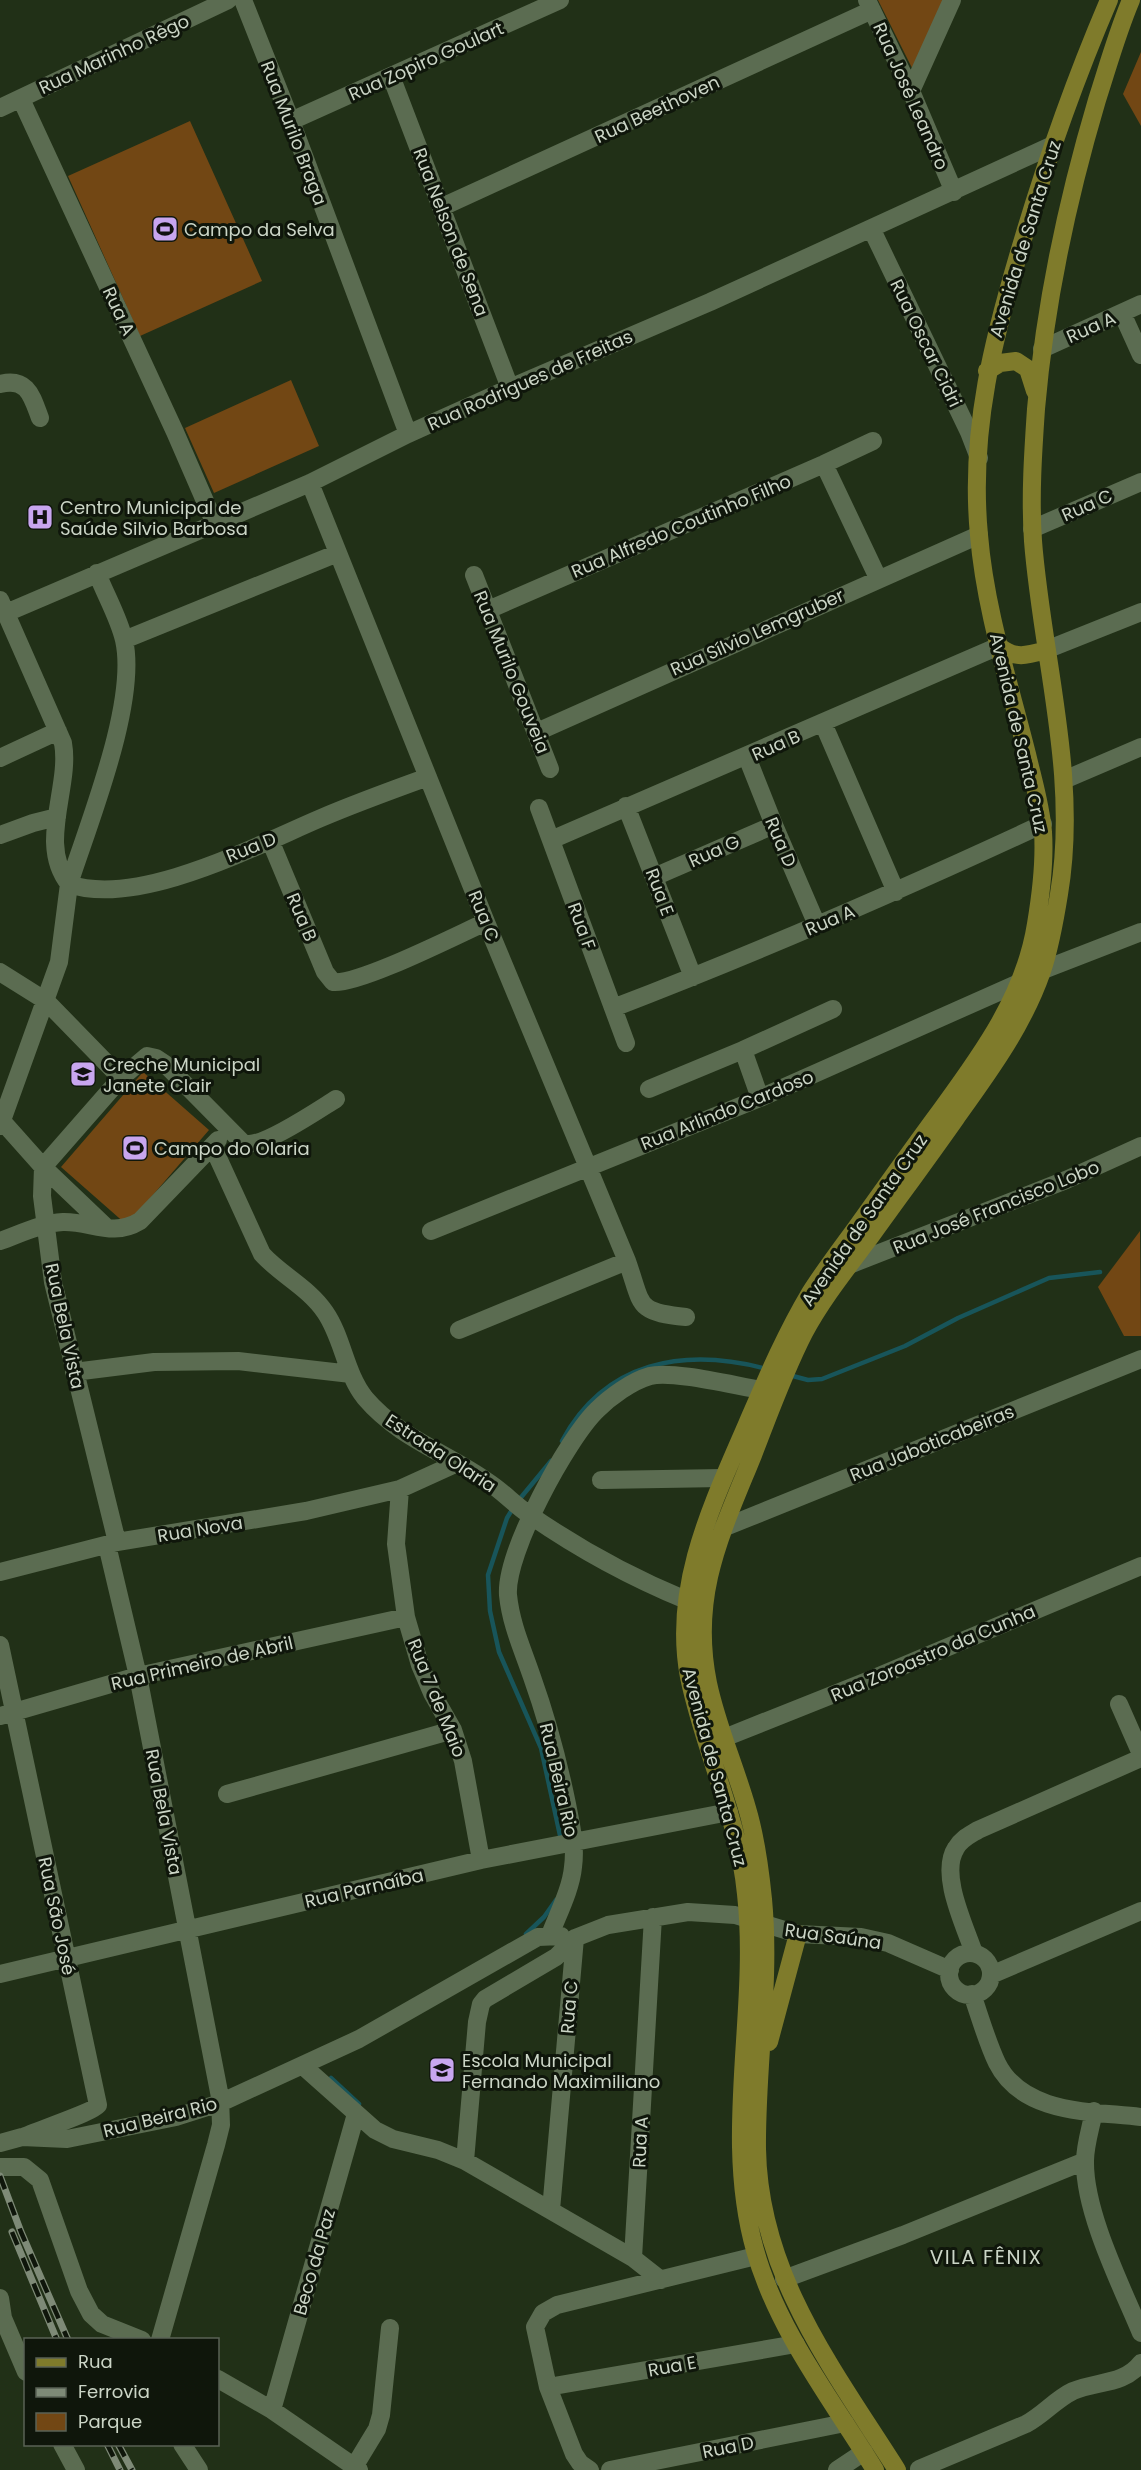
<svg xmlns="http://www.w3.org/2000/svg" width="1141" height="2470" font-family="Poppins,sans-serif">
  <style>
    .green { fill: #724714 }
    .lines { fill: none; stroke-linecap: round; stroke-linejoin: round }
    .stream { stroke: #18555a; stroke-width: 4.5 }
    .minor { stroke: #5b6c51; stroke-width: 18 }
    .major { stroke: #7f7b2b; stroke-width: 18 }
    .rail-casing { stroke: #7e8a77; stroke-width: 7 }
    .rail { stroke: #0f160b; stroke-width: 4.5; stroke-dasharray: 14; stroke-linecap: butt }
    .labels { text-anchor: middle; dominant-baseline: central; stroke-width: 6; stroke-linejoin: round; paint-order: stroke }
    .street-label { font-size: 18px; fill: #cbd5c6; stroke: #0f160b }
    .poi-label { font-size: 18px; fill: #cbd5c6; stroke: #0f160b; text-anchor: start }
    .neighbourhood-label { font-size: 20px; letter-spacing: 1.5px; fill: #cbd5c6; stroke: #0f160b }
  </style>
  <rect width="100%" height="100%" fill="#213017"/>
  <path class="green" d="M 878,0 L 949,0 L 912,68 Z
    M 1141,52 L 1141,126 L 1123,94 Z
    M 190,121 L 262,281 L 140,336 L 68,176 Z
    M 291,380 L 319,446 L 214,493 L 185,428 Z
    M 143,1072 L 209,1130 L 127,1225 L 61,1167 Z
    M 1140,1231 L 1141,1336 L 1124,1336 L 1098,1287 Z"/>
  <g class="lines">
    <path class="stream" d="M 789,1375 L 808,1380 L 822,1379 L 905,1346 L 958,1318 L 1049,1278 L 1100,1272
      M 562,1441 C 605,1361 684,1347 767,1369
      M 518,1501 L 551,1461
      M 513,1508 L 507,1518 L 488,1575 L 490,1611 L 499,1652 L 541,1748 L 561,1840
      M 526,1934 L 544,1917 L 556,1900
      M 331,2078 L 359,2104"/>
    <path class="minor" d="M 243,0 L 291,121 L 408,434
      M 867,0 L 911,91 L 954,192
      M 391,76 L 510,388
      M 911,91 L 952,0
      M 21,99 L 175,432 L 215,524
      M 0,108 L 228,0
      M 291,121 L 560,0
      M 442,207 L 872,10
      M 872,230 L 969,432 L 979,458
      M 1122,313 L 1141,355
      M 1042,349 L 1141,304
      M 0,384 C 28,377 32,397 40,418
      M 824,464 L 878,578
      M 310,483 L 486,922 L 627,1261 C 643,1306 635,1312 686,1317
      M 1032,529 L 1141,482
      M 97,573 C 105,594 119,618 124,640 C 138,702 89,822 69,884 C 138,908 255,846 321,818 C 356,803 392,790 428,777
      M 474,575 L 550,769
      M 0,600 L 63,743 C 71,787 37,844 69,884 L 59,962 L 0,1126
      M 488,610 L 824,464 L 873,441
      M 6,613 L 310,483 L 408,434 L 510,388 L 710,302 L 1053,145
      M 124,640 L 338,553
      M 1046,650 L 1141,612
      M 823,723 L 896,892
      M 537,732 L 979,535
      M 747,757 L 774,825 L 817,925
      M 0,758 L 58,731
      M 1064,780 L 1141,747
      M 626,806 L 693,977
      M 539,808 L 626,1043
      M 0,835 L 33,823 L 57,817
      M 270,840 L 325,972 L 333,982 C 359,985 457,935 486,922
      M 551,840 L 999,646
      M 654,877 L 774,825
      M 1043,970 L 1141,932
      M 0,972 L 46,1001 L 121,1078
      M 613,1008 C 759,952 901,890 1043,824
      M 743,1050 L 760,1098
      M 649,1089 L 743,1050 L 833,1009
      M 2,1121 L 43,1167 L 107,1228
      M 213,1147 L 262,1254 C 281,1275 309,1288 325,1312 C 343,1338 345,1373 365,1398 C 400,1439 446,1452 488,1482 C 502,1491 513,1503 527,1513 C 577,1548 630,1577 686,1600
      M 43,1167 L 121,1078 L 147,1056 L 156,1058 L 165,1064 L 243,1143 C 260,1150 318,1110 336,1099
      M 43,1167 L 42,1196 L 53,1282 L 117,1542
      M 431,1231 L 760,1098 L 1021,982
      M 0,1241 C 20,1234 41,1223 63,1222 C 91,1221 112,1238 140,1221 L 218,1140
      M 849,1265 L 1066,1180 L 1141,1146
      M 459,1330 L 627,1261
      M 74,1372 L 154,1362 L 238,1361 L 351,1374
      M 455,1464 L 400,1489 L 396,1544 L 406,1617 L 420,1665 L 432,1693 L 453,1730 L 463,1761 L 481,1860
      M 601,1480 L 723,1478
      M 723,1528 L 1141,1359
      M 107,1545 L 138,1676 L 220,2097 L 221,2125 L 216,2145 L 160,2340
      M 0,1572 L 117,1542 L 306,1511 L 400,1489
      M 0,1645 L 98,2105 C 93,2112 36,2131 23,2137
      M 1119,1704 L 1141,1754
      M 0,1716 L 138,1676 L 406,1617
      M 724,1738 L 867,1681 L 1141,1566
      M 227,1794 L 453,1730
      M 550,1935 C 558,1914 571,1889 573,1867 C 576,1845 571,1825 567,1804 C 558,1760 547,1719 532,1677 C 523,1650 511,1625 508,1595 C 505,1553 567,1439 597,1410 C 610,1397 632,1381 650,1376 C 672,1370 736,1386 762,1390
      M 974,1953 C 965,1926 939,1874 956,1848 C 961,1839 970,1835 978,1830 L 1141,1758
      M949 1974a21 21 0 1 1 42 0a21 21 0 1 1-42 0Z
      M 0,1974 L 481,1860 L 729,1812
      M 991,1975 L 1141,1911
      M 972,1994 C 980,2017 987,2042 997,2063 C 1023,2115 1092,2111 1141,2117
      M 303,2066 L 375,2130 L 393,2139 L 438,2150 L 465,2161 L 633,2258 L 661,2280
      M 1094,2111 C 1091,2127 1085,2145 1085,2161 C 1084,2212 1121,2285 1141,2333
      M 0,2143 L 22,2137 L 67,2139 L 176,2117 L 220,2103 L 359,2039 L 538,1937 L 561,1936
      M 465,2161 L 477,2022 L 481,2004 L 485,1999 L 556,1957 L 575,1938 L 608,1925 L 688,1912 L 735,1915 L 798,1934 L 861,1937 L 888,1943 L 950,1970
      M 0,2167 L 24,2167 L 40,2180 L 79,2291 L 91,2314 L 102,2324 L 142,2340
      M 551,2210 L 575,1938
      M 633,2258 L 653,1917
      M 784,2279 L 903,2235 L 1085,2161
      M 0,2298 L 3,2318 L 26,2372
      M 218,2379 L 272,2410 L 359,2470
      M 548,2387 L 796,2344
      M 272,2410 L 356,2114
      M 62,2444 L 76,2470
      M 182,2444 L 199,2470
      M 354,2467 L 377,2429 L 381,2415 L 390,2328
      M 919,2469 L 1026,2424 C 1043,2415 1056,2399 1073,2391 C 1096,2381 1124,2385 1141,2363
      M 590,2470 L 580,2463 L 574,2454 L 548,2387 L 535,2327 L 543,2313 L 557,2305 L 756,2256
      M 610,2470 L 845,2423
      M 837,2470 L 864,2452"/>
    <path class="major" d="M 987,371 L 1000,363 L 1016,361 L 1028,369 L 1035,391
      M 999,646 C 1014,660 1029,655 1046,650
      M 769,2042 L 798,1934
      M 875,2470 C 832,2400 777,2330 755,2250 C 722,2134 759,2012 746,1894 C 739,1819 704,1751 689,1677 C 672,1587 712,1505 747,1424 C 766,1380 785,1335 810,1293 C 824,1271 840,1250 856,1228 C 884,1189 912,1149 941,1110 C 982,1054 1025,995 1036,924 C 1041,894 1045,862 1043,832 C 1041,806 1033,780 1027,754 C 1009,682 985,609 979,535 C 969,430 994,335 1024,236 C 1048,156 1076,77 1109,0
      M 897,2470 C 833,2369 759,2274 757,2149 C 756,2066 771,1982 763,1899 C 760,1869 756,1838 747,1808 C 735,1766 717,1726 708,1683 C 690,1595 721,1534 753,1455 C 769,1414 784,1372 804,1333 C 822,1299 848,1267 871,1236 C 899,1197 928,1158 956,1118 C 989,1072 1023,1026 1042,971 C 1050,947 1055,919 1059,894 C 1079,776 1042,658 1033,541 C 1030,497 1033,453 1036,409 C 1045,304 1067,201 1097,100 C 1108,66 1117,33 1131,0"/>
    <defs>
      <path id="rail" d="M 0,2176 L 21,2232 L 68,2340
        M 12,2232 L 57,2340
        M 107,2444 L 120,2470
        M 118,2444 L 132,2470"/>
    </defs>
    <use href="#rail" class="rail-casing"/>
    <use href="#rail" class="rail"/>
  </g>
  <defs>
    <symbol id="stadium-square" viewBox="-11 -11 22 22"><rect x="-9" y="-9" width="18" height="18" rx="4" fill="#c8a6ef" stroke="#0f160b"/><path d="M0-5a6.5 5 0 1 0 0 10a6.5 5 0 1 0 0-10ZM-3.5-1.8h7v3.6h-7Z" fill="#111"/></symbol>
    <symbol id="hospital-square" viewBox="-11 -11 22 22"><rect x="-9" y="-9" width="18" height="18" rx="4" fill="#c8a6ef" stroke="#0f160b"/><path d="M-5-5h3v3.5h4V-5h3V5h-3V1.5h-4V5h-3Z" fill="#111"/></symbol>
    <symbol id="school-square" viewBox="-11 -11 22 22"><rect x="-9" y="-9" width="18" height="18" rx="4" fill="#c8a6ef" stroke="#0f160b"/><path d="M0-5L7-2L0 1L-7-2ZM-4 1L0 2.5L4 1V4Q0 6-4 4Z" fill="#111"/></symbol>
  </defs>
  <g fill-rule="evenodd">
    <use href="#stadium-square" x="150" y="214" width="30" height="30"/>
    <use href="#hospital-square" x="25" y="502" width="30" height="30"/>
    <use href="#school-square" x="68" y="1059" width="30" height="30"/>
    <use href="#stadium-square" x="120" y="1133" width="30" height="30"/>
    <use href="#school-square" x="427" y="2055" width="30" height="30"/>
  </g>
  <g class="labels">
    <g class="street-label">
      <text transform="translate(114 54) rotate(-25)">Rua Marinho Rêgo</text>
      <text transform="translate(426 61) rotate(-24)">Rua Zopiro Goulart</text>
      <text transform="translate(911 96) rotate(66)">Rua José Leandro</text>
      <text transform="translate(657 109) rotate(-25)">Rua Beethoven</text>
      <text transform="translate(294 133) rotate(69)">Rua Murilo Braga</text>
      <text transform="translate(451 232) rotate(69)">Rua Nelson de Sena</text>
      <text transform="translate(1025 239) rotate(-73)">Avenida de Santa Cruz</text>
      <text transform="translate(119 311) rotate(65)">Rua A</text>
      <text transform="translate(1091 327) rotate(-24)">Rua A</text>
      <text transform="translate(926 343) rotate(64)">Rua Oscar Cidri</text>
      <text transform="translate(530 380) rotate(-24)">Rua Rodrigues de Freitas</text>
      <text transform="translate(1087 505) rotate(-24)">Rua C</text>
      <text transform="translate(681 526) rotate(-23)">Rua Alfredo Coutinho Filho</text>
      <text transform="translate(757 632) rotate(-24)">Rua Sílvio Lemgruber</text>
      <text transform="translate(512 672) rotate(68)">Rua Murilo Gouveia</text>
      <text transform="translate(1019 733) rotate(77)">Avenida de Santa Cruz</text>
      <text transform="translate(776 745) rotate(-24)">Rua B</text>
      <text transform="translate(781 842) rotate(67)">Rua D</text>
      <text transform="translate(251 847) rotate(-22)">Rua D</text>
      <text transform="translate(714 851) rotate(-24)">Rua G</text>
      <text transform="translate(660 892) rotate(69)">Rua E</text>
      <text transform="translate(484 916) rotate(68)">Rua C</text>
      <text transform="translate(302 917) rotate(67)">Rua B</text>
      <text transform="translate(830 920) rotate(-23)">Rua A</text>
      <text transform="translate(582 926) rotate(70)">Rua F</text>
      <text transform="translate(727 1110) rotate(-22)">Rua Arlindo Cardoso</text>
      <text transform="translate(996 1207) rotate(-22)">Rua José Francisco Lobo</text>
      <text transform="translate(864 1220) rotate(-55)">Avenida de Santa Cruz</text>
      <text transform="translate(65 1326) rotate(78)">Rua Bela Vista</text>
      <text transform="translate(932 1443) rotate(-22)">Rua Jaboticabeiras</text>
      <text transform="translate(441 1453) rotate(33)">Estrada Olaria</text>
      <text transform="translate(200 1529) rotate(-9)">Rua Nova</text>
      <text transform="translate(933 1653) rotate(-23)">Rua Zoroastro da Cunha</text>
      <text transform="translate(202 1663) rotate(-13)">Rua Primeiro de Abril</text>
      <text transform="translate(437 1698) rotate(68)">Rua 7 de Maio</text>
      <text transform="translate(715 1767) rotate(75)">Avenida de Santa Cruz</text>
      <text transform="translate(559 1780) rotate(77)">Rua Beira Rio</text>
      <text transform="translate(164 1812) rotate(79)">Rua Bela Vista</text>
      <text transform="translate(364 1888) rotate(-13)">Rua Parnaíba</text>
      <text transform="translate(57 1916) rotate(78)">Rua São José</text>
      <text transform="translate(833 1936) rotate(8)">Rua Saúna</text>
      <text transform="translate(569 2007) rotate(-85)">Rua C</text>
      <text transform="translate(160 2117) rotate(-14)">Rua Beira Rio</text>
      <text transform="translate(640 2142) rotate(-87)">Rua A</text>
      <text transform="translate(314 2262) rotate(-74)">Beco da Paz</text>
      <text transform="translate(672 2366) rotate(-10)">Rua E</text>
      <text transform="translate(728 2447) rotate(-11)">Rua D</text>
    </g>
    <g class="poi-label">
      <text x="184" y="229">Campo da Selva</text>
      <text x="60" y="507">Centro Municipal de<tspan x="60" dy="21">Saúde Silvio Barbosa</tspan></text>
      <text x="103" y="1064">Creche Municipal<tspan x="103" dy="21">Janete Clair</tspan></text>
      <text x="154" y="1148">Campo do Olaria</text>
      <text x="462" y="2060">Escola Municipal<tspan x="462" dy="21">Fernando Maximiliano</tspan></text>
    </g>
    <g class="neighbourhood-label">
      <text x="986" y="2257">VILA FÊNIX</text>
    </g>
  </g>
  <rect x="24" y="2338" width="195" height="108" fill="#0f160b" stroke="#5a6256" stroke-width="1.5"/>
  <rect x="36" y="2358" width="30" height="9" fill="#7f7b2b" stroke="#5a6256" stroke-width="1.5"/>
  <text x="78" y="2368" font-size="18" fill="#cbd5c6">Rua</text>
  <rect x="36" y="2388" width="30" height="9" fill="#7e8a77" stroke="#5a6256" stroke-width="1.5"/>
  <text x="78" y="2398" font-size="18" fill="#cbd5c6">Ferrovia</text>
  <rect x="36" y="2413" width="30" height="18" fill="#724714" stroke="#5a6256" stroke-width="1.5"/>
  <text x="78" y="2428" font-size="18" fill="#cbd5c6">Parque</text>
</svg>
